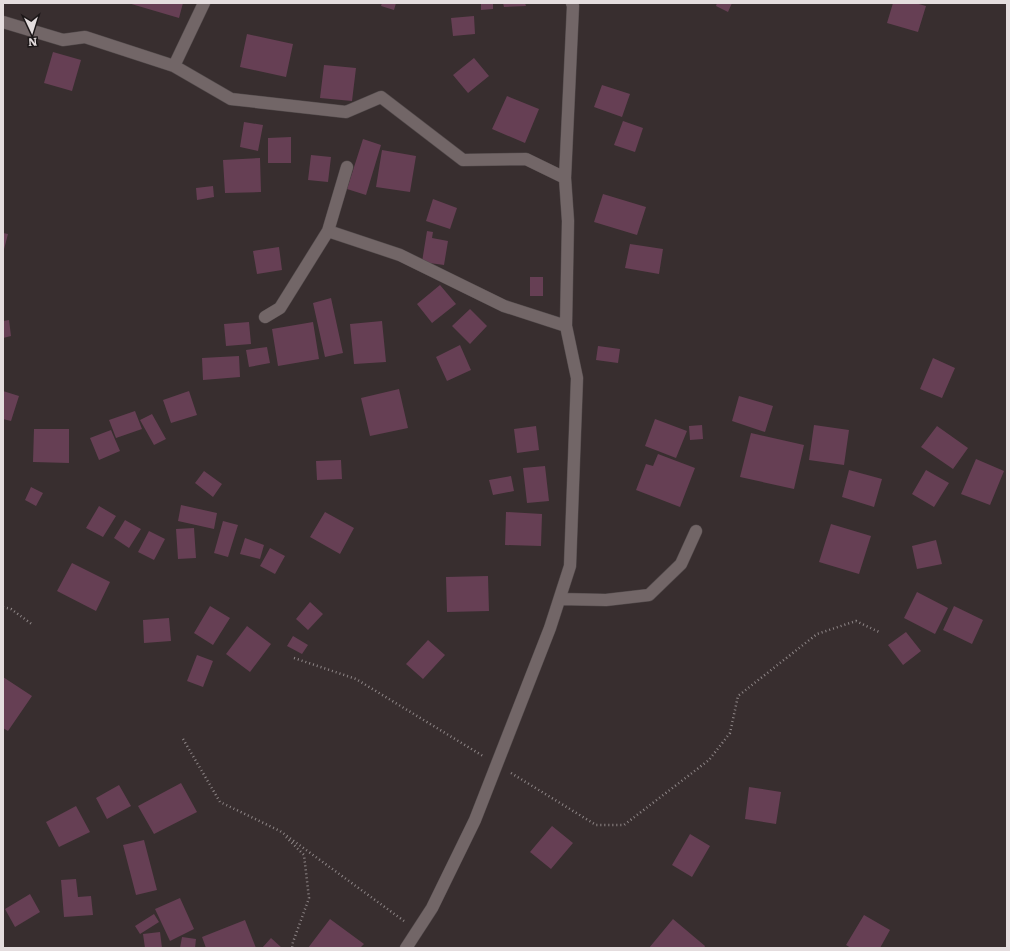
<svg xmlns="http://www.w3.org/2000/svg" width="1010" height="951" font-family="Literata,serif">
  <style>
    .building { fill: #663f54 }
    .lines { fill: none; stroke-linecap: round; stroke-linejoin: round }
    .minor-casing { stroke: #524a4b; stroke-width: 13 }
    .path { stroke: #8f8788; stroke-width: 2.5; stroke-dasharray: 1 3; stroke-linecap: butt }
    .minor { stroke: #726667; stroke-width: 12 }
  </style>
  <rect width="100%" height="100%" fill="#382e2f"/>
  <path class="building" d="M 128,3 L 183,3 L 179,18 Z
    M 382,3 L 396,3 L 394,10 L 381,6 Z
    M 481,3 L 493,3 L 493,9 L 481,10 Z
    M 503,3 L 525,3 L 526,6 L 504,7 Z
    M 717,3 L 732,3 L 728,12 L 716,6 Z
    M 893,3 L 915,3 L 926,6 L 918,32 L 887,23 Z
    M 474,16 L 475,34 L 453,36 L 451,18 Z
    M 247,34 L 293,44 L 286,77 L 240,67 Z
    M 53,52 L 81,60 L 72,91 L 44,83 Z
    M 474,58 L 489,76 L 468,93 L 453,75 Z
    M 324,65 L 356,68 L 352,101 L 320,98 Z
    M 602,85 L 630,94 L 622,117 L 594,107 Z
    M 507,96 L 539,109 L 525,143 L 492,129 Z
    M 623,121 L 643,128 L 635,152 L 614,145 Z
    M 244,122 L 263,125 L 258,151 L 240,147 Z
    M 291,137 L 291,163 L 268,163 L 268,138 Z
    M 363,139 L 381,145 L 366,195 L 347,189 Z
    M 382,150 L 416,156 L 410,192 L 376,187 Z
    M 311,155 L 331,157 L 328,182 L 308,180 Z
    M 260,158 L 261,192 L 225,193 L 223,160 Z
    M 213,186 L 214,197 L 197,200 L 196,188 Z
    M 603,194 L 646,207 L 637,235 L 594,222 Z
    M 433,199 L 457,208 L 450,229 L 426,221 Z
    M 427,231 L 433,232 L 432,238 L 448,241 L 444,265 L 422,262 Z
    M 3,233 L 8,234 L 3,253 Z
    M 630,244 L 663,249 L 659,274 L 625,268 Z
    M 279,247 L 282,270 L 257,274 L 253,251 Z
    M 530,277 L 543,277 L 543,296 L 530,296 Z
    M 440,285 L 456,304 L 432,323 L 417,304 Z
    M 331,298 L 343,353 L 325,357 L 313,303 Z
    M 470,309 L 487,326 L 470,344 L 452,326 Z
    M 9,320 L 11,336 L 3,338 L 3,321 Z
    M 382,321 L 386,362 L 354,364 L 350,324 Z
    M 249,322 L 251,344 L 226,346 L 224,324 Z
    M 313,322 L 319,359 L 278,366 L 272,329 Z
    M 460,345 L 471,370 L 447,381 L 436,357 Z
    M 598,346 L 620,349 L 618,363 L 596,360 Z
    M 267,347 L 270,363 L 249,367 L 246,350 Z
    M 239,356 L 240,377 L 203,380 L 202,358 Z
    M 933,358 L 955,368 L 942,398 L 920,389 Z
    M 399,389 L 408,428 L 370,436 L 361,398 Z
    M 3,391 L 19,396 L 11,421 L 3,419 Z
    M 189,391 L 197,415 L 171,423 L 163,400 Z
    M 739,396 L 773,406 L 765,432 L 732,421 Z
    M 135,411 L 142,429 L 116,438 L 109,420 Z
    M 152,414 L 166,439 L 154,445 L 140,420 Z
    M 655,419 L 687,431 L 676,458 L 645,446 Z
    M 702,425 L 703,439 L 690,440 L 689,426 Z
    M 814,425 L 849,430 L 844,465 L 809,460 Z
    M 536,426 L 539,450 L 517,453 L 514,429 Z
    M 937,426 L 968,448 L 953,469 L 921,447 Z
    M 34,429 L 69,429 L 69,463 L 33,462 Z
    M 111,430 L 120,451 L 99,460 L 90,438 Z
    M 751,433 L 804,445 L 794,489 L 740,477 Z
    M 658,454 L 695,468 L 680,507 L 636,490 L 646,464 L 653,466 Z
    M 976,459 L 1004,471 L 990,505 L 961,494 Z
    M 341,460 L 342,479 L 317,480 L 316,461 Z
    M 545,466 L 549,501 L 527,503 L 523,468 Z
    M 849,470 L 882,479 L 874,507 L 842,497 Z
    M 926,470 L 949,483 L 934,507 L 912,494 Z
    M 204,471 L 222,484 L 213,497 L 195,483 Z
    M 511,476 L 514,491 L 493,495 L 489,480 Z
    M 31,487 L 43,493 L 36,506 L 25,500 Z
    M 181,505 L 217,513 L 214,529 L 178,521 Z
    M 99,506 L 116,516 L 103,537 L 86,528 Z
    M 325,512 L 354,528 L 340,554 L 310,537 Z
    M 506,512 L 542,514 L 541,546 L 505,545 Z
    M 125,520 L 141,529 L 129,548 L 114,538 Z
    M 223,521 L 238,525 L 228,557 L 214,553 Z
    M 831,524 L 871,536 L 859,574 L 819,562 Z
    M 194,528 L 196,558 L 178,559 L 176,529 Z
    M 149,531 L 165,539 L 154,560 L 138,552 Z
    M 245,538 L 264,545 L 260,559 L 240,554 Z
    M 936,540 L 942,564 L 917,569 L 912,546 Z
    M 270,548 L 285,556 L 275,574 L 260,566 Z
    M 72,563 L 110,582 L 96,611 L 57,591 Z
    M 488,576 L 489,611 L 447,612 L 446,577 Z
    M 917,592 L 948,608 L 935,634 L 904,618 Z
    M 310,602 L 323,614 L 308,630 L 296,619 Z
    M 210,606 L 230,618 L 213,645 L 194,633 Z
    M 954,606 L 983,620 L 972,644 L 943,630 Z
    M 169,618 L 171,641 L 144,643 L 143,620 Z
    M 247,626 L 271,644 L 250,672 L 226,654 Z
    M 906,632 L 921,651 L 903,665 L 888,645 Z
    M 293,636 L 308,645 L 302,654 L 287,646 Z
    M 428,640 L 445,655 L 423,679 L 406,664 Z
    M 197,655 L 213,661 L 203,687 L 187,681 Z
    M 3,677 L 32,696 L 8,731 L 3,728 Z
    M 181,783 L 197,812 L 154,834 L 138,806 Z
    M 119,785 L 131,806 L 107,819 L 96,798 Z
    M 749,787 L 781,792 L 776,824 L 745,819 Z
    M 76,806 L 90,832 L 59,847 L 46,822 Z
    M 552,826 L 573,843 L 551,869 L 530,852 Z
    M 690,834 L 710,846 L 692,877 L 672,865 Z
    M 144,840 L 157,890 L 136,895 L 123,845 Z
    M 76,879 L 78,897 L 91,896 L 93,915 L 64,917 L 61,880 Z
    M 30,894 L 40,912 L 15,927 L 5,909 Z
    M 180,898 L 194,929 L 170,941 L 155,909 Z
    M 154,914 L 159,922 L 140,934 L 135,926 Z
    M 864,915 L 890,930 L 880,948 L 851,948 L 846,945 Z
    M 330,919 L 364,944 L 360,948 L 308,948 Z
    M 673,919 L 705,946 L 704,948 L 649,948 Z
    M 245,920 L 256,948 L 206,948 L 202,937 Z
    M 160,932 L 162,948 L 145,948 L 143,934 Z
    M 182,937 L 196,939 L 195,948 L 180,948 Z
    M 271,938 L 282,948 L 262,948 Z"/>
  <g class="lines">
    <defs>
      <path id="minor" d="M 3,22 L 63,40 L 85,37 L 174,66 L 204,3
        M 174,66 L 231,99 L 346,112 L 381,97 L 463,160 L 526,159 L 565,178
        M 328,231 L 400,255 L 504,306 L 566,326
        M 265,317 L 280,308 L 328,231 L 347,167
        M 560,599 L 606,600 L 649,595 L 681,564 L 696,531
        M 406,948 L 432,908 L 475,820 L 550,628 L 570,566 L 577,378 L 566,326 L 568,221 L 565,178 L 573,6 L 572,3"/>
    </defs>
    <use href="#minor" class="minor-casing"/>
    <path class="path" d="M 3,607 L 11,609 L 33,625
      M 294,658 L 356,679 L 483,756
      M 183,739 L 220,802 L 280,831 L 404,921
      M 511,773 L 596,825 L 624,825 L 709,760 L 730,733 L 738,696 L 817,634 L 856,621 L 879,632
      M 286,837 L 304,855 L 309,898 L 293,942 L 292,948"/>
    <use href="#minor" class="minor"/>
  </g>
  <rect width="1010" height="951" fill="none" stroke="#e4ddde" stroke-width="8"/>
  <g transform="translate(32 32) rotate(176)" stroke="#1c1718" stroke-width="3" paint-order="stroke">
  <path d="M0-3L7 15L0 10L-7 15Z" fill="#e4ddde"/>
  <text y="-6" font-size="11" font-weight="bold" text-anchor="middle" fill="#e4ddde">N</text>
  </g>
</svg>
